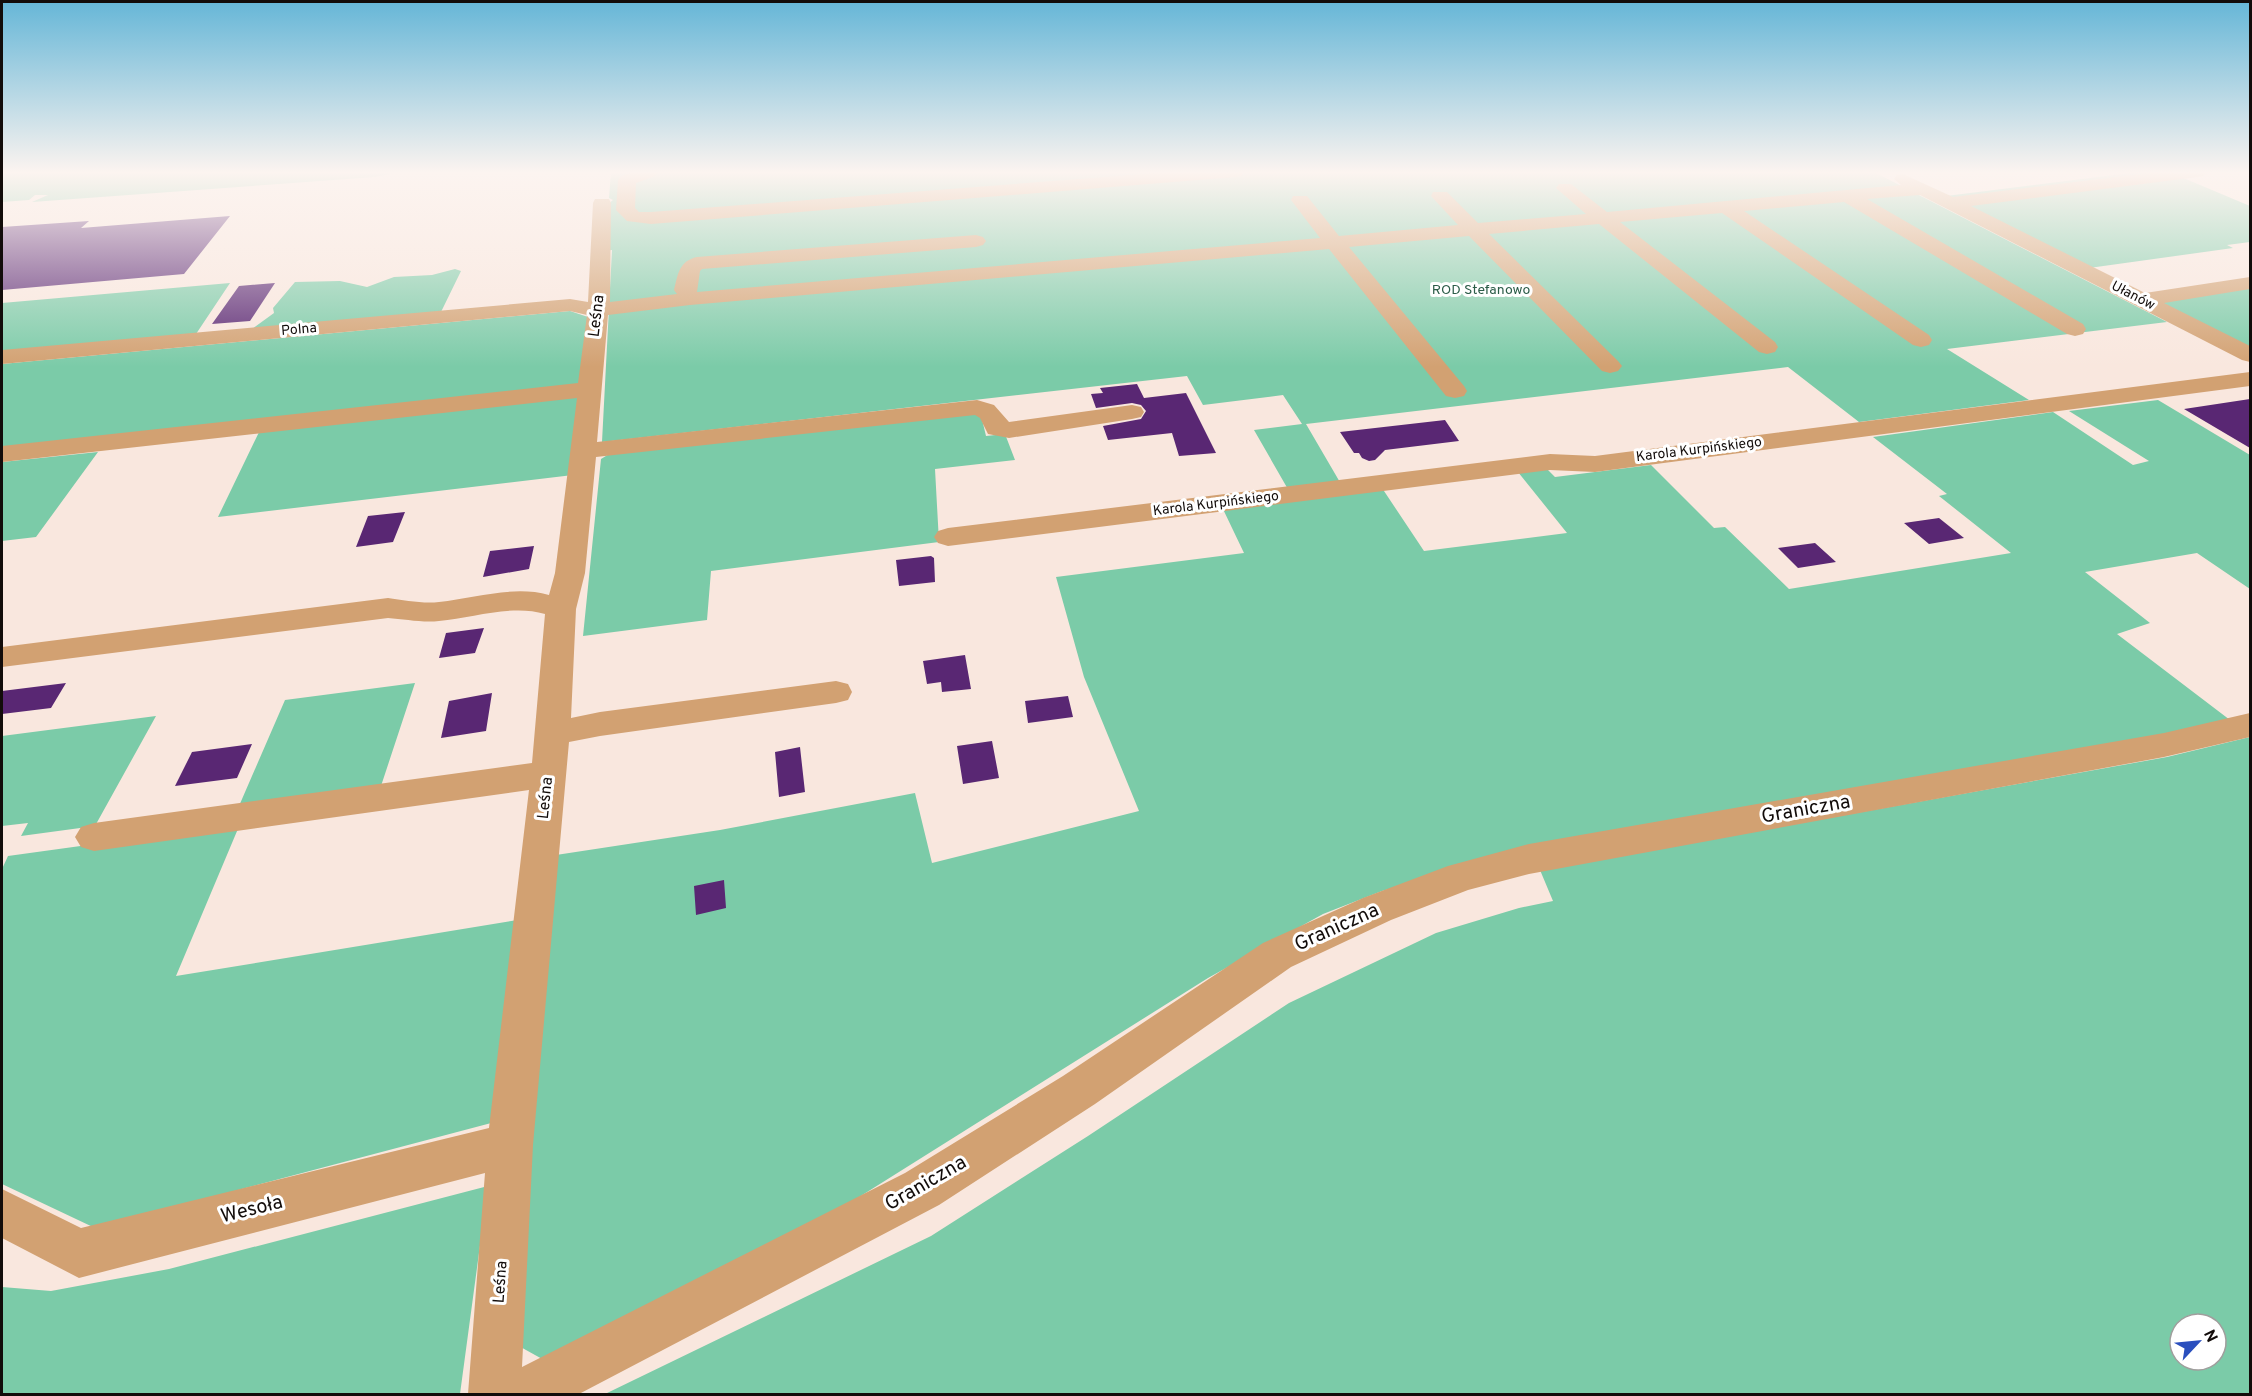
<svg xmlns="http://www.w3.org/2000/svg" width="2252" height="1396" font-family="Overpass,sans-serif">
  <style>
    .green { fill: #7bcba8; fill-rule: evenodd }
    .building { fill: #592773 }
    .lines { fill: none; stroke-linecap: round; stroke-linejoin: round }
    .minor { fill: #d2a172; fill-rule: evenodd }
    .labels { text-anchor: middle; dominant-baseline: central; stroke-width: 6; stroke-linejoin: round; paint-order: stroke }
    .far-park-label { font-size: 14px; fill: #2b5c48; stroke: #fff }
    .far-street-label { font-size: 14px; fill: #120c0a; stroke: #fff }
    .street-label { font-size: 16px; fill: #120c0a; stroke: #fff }
    .near-street-label { font-size: 20px; fill: #120c0a; stroke: #fff }
  </style>
  <rect width="100%" height="100%" fill="#f9e7de"/>
  <path class="green" d="M 2,172 L 399,172 L 375,177 L 32,202 L 48,195 L 35,195 L 29,200 L 2,202 Z
    M 611,172 L 1874,172 L 2167,322 L 1947,349 L 2029,400 L 1859,422 L 1788,367 L 1306,424 L 1341,484 L 1289,491 L 1254,430 L 1302,424 L 1283,395 L 1203,405 L 1187,376 L 602,442 L 612,250 L 604,251 L 607,205 L 613,200 L 609,198 Z
    M 2138,172 L 2173,172 L 1954,200 L 1946,196 Z
    M 2181,177 L 2250,206 L 2250,242 L 2227,245 L 2233,248 L 2089,268 L 1963,205 Z
    M 455,269 L 461,271 L 441,312 L 252,329 L 274,313 L 273,308 L 295,282 L 340,281 L 367,287 L 394,277 L 432,275 Z
    M 230,283 L 196,334 L 2,352 L 2,303 Z
    M 2250,288 L 2250,349 L 2157,302 Z
    M 570,311 L 588,317 L 582,388 L 2,447 L 2,364 Z
    M 583,391 L 573,475 L 218,517 L 260,430 Z
    M 2158,400 L 2250,455 L 2250,589 L 2197,553 L 2085,572 L 2150,623 L 2117,634 L 2230,720 L 2146,740 L 1516,853 L 1382,891 L 1323,914 L 1208,978 L 738,1273 L 544,1360 L 508,1340 L 556,855 L 720,830 L 915,793 L 932,863 L 1139,811 L 1084,677 L 1056,577 L 1244,553 L 1222,507 L 1382,488 L 1424,551 L 1567,533 L 1518,472 L 1546,468 L 1555,477 L 1651,465 L 1714,528 L 1725,527 L 1789,589 L 2011,553 L 1939,496 L 1947,494 L 1873,437 L 2053,412 L 2133,465 L 2149,461 L 2069,411 Z
    M 969,411 L 981,415 L 986,436 L 1005,434 L 1015,460 L 935,469 L 939,542 L 711,571 L 707,620 L 583,636 L 601,459 L 614,451 Z
    M 98,452 L 36,537 L 2,541 L 2,462 Z
    M 415,683 L 381,786 L 239,806 L 285,700 Z
    M 156,716 L 95,826 L 21,836 L 28,823 L 2,826 L 2,736 Z
    M 2250,737 L 2250,1394 L 605,1394 L 931,1236 L 1088,1136 L 1289,1003 L 1436,933 L 1519,908 L 1553,901 L 1540,870 L 2167,757 ZM 2180,1324 L 2216,1324 L 2216,1360 L 2180,1360 Z
    M 240,824 L 176,976 L 524,919 L 495,1122 L 95,1228 L 2,1184 L 2,869 L 8,856 Z
    M 488,1186 L 460,1394 L 2,1394 L 2,1287 L 51,1291 L 169,1269 Z"/>
  <path class="building" d="M 230,216 L 184,274 L 2,290 L 2,227 L 89,221 L 81,228 Z
    M 275,283 L 250,321 L 212,324 L 239,286 Z
    M 1137,384 L 1144,398 L 1186,393 L 1216,453 L 1179,456 L 1172,433 L 1108,440 L 1103,426 L 1141,419 L 1146,411 L 1141,405 L 1132,403 L 1096,408 L 1091,394 L 1103,393 L 1100,388 Z
    M 2250,399 L 2250,448 L 2184,409 Z
    M 1445,420 L 1459,441 L 1385,450 L 1375,460 L 1369,461 L 1362,458 L 1359,453 L 1354,453 L 1340,432 Z
    M 405,512 L 393,542 L 356,547 L 368,516 Z
    M 1939,518 L 1964,538 L 1929,544 L 1904,523 Z
    M 1815,543 L 1836,562 L 1798,568 L 1778,548 Z
    M 534,546 L 529,569 L 483,577 L 490,551 Z
    M 931,556 L 934,558 L 935,582 L 899,586 L 896,560 Z
    M 484,628 L 475,653 L 439,658 L 446,633 Z
    M 965,655 L 971,689 L 942,692 L 941,682 L 927,684 L 923,661 Z
    M 66,683 L 51,708 L 2,714 L 2,691 Z
    M 492,693 L 486,731 L 441,738 L 449,701 Z
    M 1068,696 L 1073,717 L 1028,723 L 1025,701 Z
    M 992,741 L 999,778 L 963,784 L 957,746 Z
    M 252,744 L 237,778 L 175,786 L 192,752 Z
    M 800,747 L 805,792 L 779,797 L 775,752 Z
    M 724,880 L 726,908 L 696,915 L 694,886 Z"/>
  <g class="lines">
    <path class="minor" d="M 633,172 L 658,172 L 655,176 L 636,183 L 635,208 L 639,212 L 651,212 L 1170,172 L 1244,172 L 1241,176 L 1235,177 L 651,224 L 627,221 L 616,210 L 618,180 L 621,176 Z
      M 2156,172 L 2206,172 L 2203,176 L 2197,177 L 1971,206 L 2145,293 L 2250,277 L 2250,289 L 2164,303 L 2250,346 L 2250,362 L 2242,360 L 1920,195 L 1867,199 L 2083,324 L 2086,329 L 2083,334 L 2075,336 L 2067,334 L 1844,202 L 1744,211 L 1929,335 L 1932,340 L 1929,345 L 1921,347 L 1913,345 L 1722,213 L 1620,222 L 1775,342 L 1778,347 L 1775,352 L 1767,354 L 1759,352 L 1599,224 L 1489,234 L 1618,361 L 1622,366 L 1618,371 L 1610,373 L 1602,371 L 1469,236 L 1349,247 L 1464,386 L 1467,391 L 1464,396 L 1455,398 L 1446,396 L 1329,249 L 690,305 L 608,315 L 597,442 L 977,400 L 994,405 L 1009,422 L 1132,405 L 1141,407 L 1144,412 L 1141,417 L 1132,419 L 1009,438 L 988,434 L 980,418 L 975,415 L 596,457 L 585,573 L 576,609 L 571,718 L 600,712 L 836,681 L 848,684 L 852,692 L 848,700 L 836,703 L 600,736 L 569,742 L 533,1145 L 522,1367 L 905,1173 L 1063,1076 L 1263,943 L 1363,898 L 1448,866 L 1529,844 L 2164,733 L 2250,713 L 2250,737 L 2164,757 L 1529,874 L 1468,890 L 1391,920 L 1291,967 L 1095,1104 L 939,1205 L 579,1394 L 468,1394 L 485,1173 L 79,1278 L 2,1238 L 2,1189 L 81,1228 L 489,1128 L 529,790 L 94,851 L 81,847 L 75,837 L 81,827 L 94,823 L 532,763 L 545,614 C 512,604 473,618 439,621 C 423,623 404,619 388,618 L 2,667 L 2,647 L 388,598 C 404,600 423,604 439,602 C 475,598 514,585 549,595 L 555,573 L 577,398 L 2,462 L 2,446 L 578,383 L 587,315 L 570,311 L 2,364 L 2,350 L 570,299 L 588,302 L 593,203 L 595,199 L 609,199 L 611,203 L 610,302 L 677,294 L 674,290 C 678,274 679,261 697,257 L 976,235 L 983,237 L 986,241 L 983,245 L 976,247 L 702,269 L 700,271 L 697,292 L 1320,238 L 1291,200 L 1293,196 L 1307,196 L 1339,236 L 1458,225 L 1431,196 L 1433,192 L 1447,192 L 1478,223 L 1586,214 L 1556,188 L 1559,184 L 1571,184 L 1607,212 L 1901,185 L 1894,179 L 1897,175 L 1903,174 L 1953,197 Z
      M 2250,372 L 2250,386 L 1595,472 L 1550,470 L 948,546 L 938,543 L 934,537 L 938,531 L 948,528 L 1550,454 L 1595,456 Z"/>
  </g>
  <linearGradient id="sky" x2="0" y2="1"><stop stop-color="#65b6d7"/><stop offset="0.47" stop-color="#fcf4f0"/><stop offset="1" stop-color="#fcf4f0" stop-opacity="0"/></linearGradient>
  <rect width="2252" height="367" fill="url(#sky)"/>
  <g class="labels">
    <g class="far-park-label">
      <text x="1481" y="290">ROD Stefanowo</text>
    </g>
    <g class="far-street-label">
      <text transform="translate(2133 296) rotate(27)">Ułanów</text>
      <text transform="translate(299 330) rotate(-5)">Polna</text>
      <text transform="translate(1699 450) rotate(-7)">Karola Kurpińskiego</text>
      <text transform="translate(1216 504) rotate(-7)">Karola Kurpińskiego</text>
    </g>
    <g class="street-label">
      <text transform="translate(597 316) rotate(-83)">Leśna</text>
      <text transform="translate(546 798) rotate(-84)">Leśna</text>
      <text transform="translate(501 1282) rotate(-86)">Leśna</text>
    </g>
    <g class="near-street-label">
      <text transform="translate(1806 810) rotate(-10)">Graniczna</text>
      <text transform="translate(1337 928) rotate(-24)">Graniczna</text>
      <text transform="translate(926 1184) rotate(-30)">Graniczna</text>
      <text transform="translate(252 1210) rotate(-14)">Wesoła</text>
    </g>
  </g>
  <rect width="2252" height="1396" fill="none" stroke="#120c0a" stroke-width="6"/>
  <g transform="translate(2198 1342) rotate(64)"><circle r="28" fill="#ffffff" stroke="#a09e9d" stroke-width="1.5"/>
  <path d="M0-4.5L10 22L0 15L-10 22Z" fill="#2a4fbe"/>
  <text y="-9" font-size="16" font-weight="bold" text-anchor="middle" fill="#120c0a">N</text>
  </g>
</svg>
